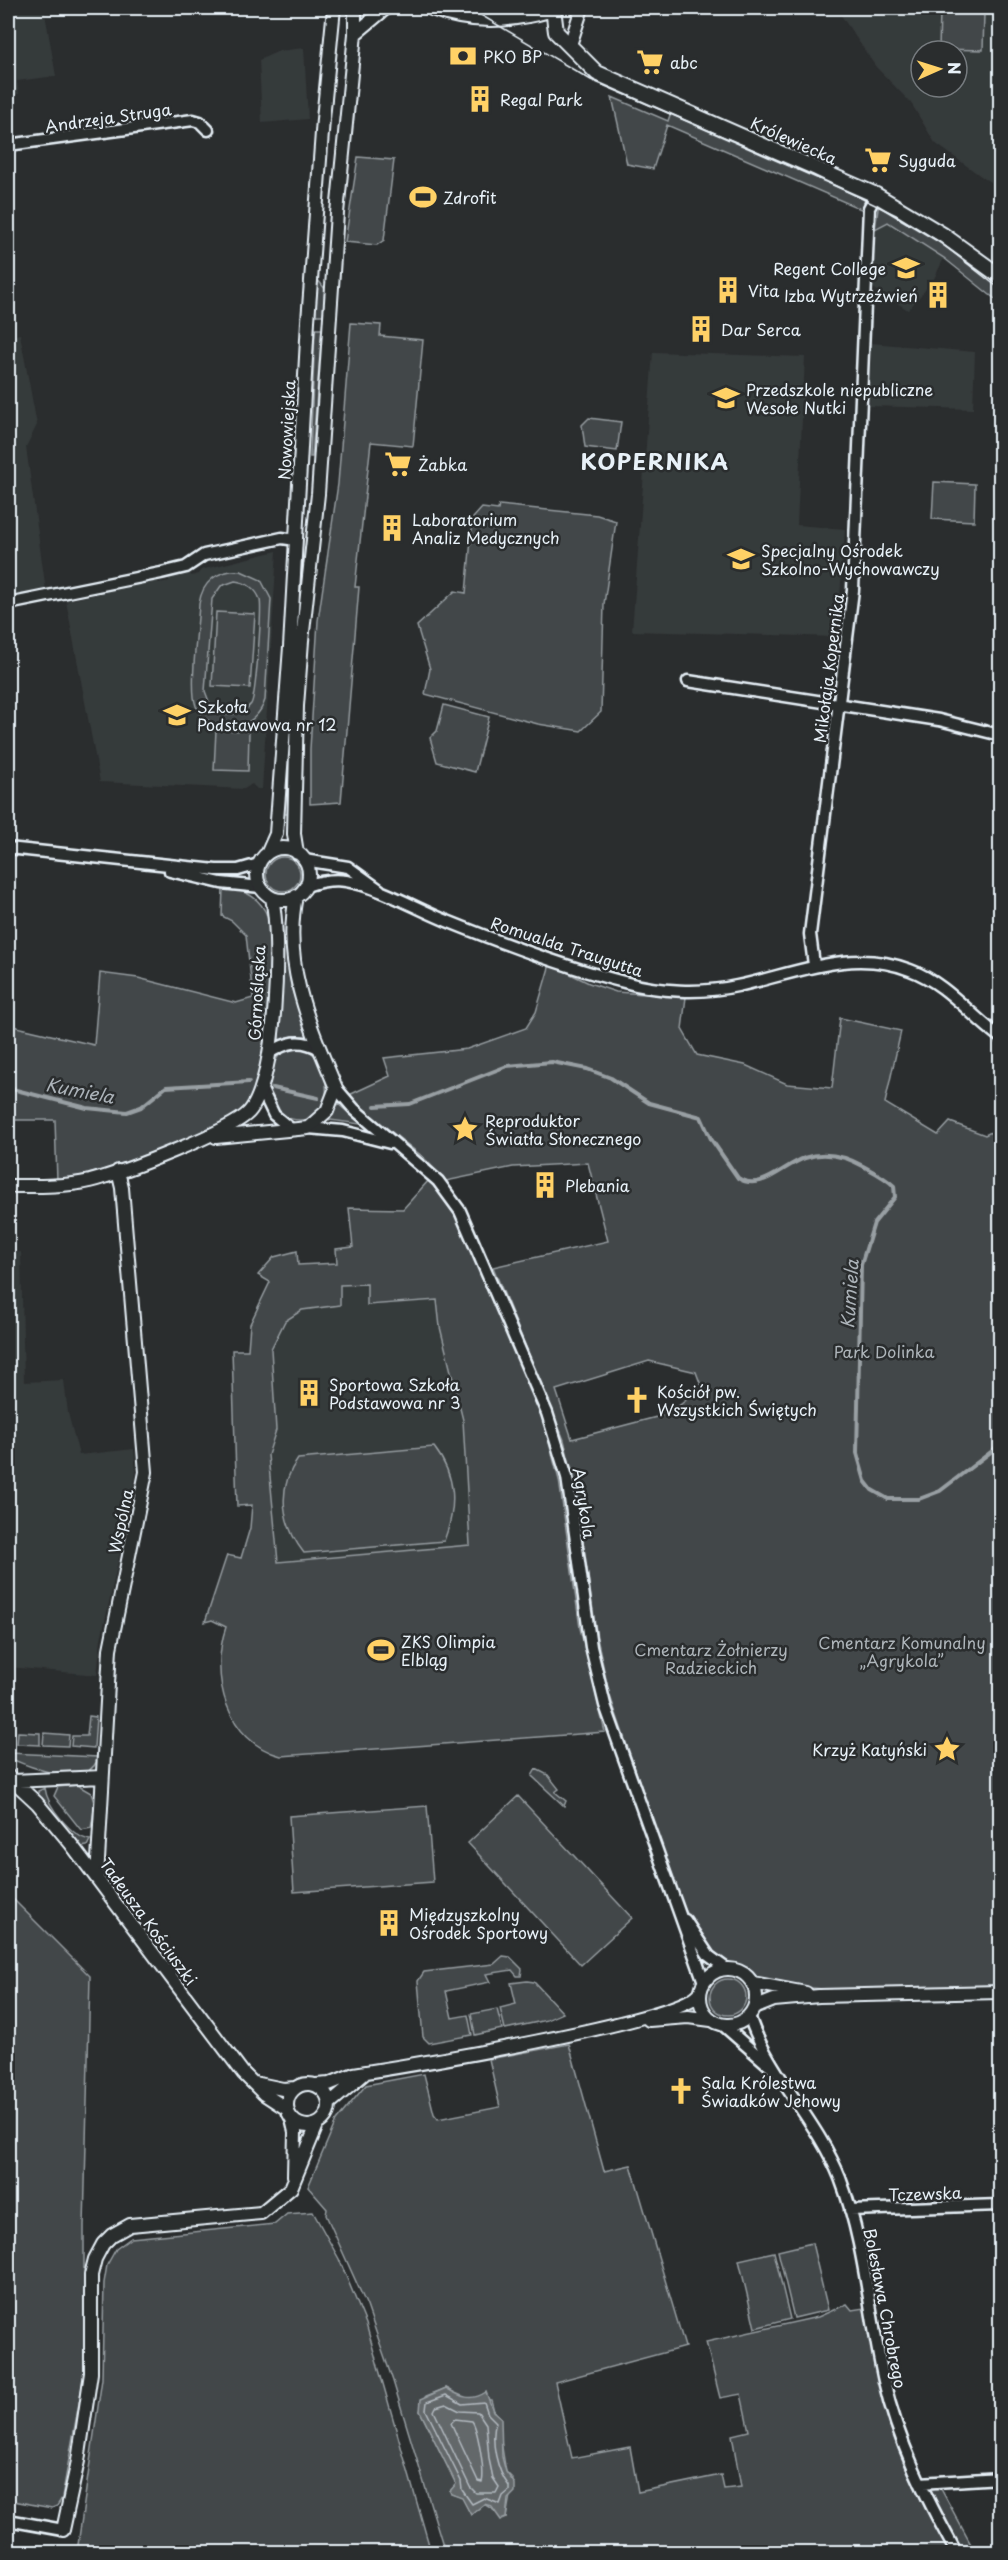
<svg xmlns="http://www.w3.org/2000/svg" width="1008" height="2560" font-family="'Playpen Sans',sans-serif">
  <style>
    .built { fill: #363a3b; fill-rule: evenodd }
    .green { fill: #424648; stroke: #959ca0; stroke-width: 1.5; fill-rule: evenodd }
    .water { fill: #63686b; stroke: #989fa3; stroke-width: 1.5 }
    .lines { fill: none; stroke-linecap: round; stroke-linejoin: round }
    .shore { stroke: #b3bac0; stroke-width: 1.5 }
    .stream { stroke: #989fa3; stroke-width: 4 }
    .minor-casing { stroke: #e8f1f8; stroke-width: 15 }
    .tertiary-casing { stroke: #e8f1f8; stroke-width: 16 }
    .secondary-casing { stroke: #e8f1f8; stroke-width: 18 }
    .minor { stroke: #2a2d2e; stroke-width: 10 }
    .tertiary { stroke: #2a2d2e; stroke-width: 12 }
    .secondary { stroke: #2a2d2e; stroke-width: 14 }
    .tram { stroke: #e8f1f8; stroke-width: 1.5 }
    .labels { text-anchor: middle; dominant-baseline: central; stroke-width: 5; stroke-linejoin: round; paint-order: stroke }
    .poi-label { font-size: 16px; fill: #e8f1f8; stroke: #2a2d2e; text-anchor: start }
    .street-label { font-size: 16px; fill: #e8f1f8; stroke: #2a2d2e }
    .park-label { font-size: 16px; fill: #aeb5ba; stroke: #2a2d2e }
    .water-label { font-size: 18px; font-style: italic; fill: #acb3b9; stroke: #2a2d2e }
    .district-label { font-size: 22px; font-weight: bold; letter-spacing: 1.5px; fill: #e8f1f8; stroke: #2a2d2e }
  </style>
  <rect width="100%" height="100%" fill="#2a2d2e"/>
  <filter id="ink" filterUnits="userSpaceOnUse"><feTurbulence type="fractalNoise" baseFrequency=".0167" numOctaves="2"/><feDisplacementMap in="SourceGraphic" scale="12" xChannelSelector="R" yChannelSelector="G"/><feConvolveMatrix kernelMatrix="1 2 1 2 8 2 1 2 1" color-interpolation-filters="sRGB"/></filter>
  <g filter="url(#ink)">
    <path class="built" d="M 8,8 L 44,8 L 56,76 L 17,81 L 19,94 L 8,95 Z
      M 836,8 L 1000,8 L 1000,186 L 985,179 L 935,143 L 911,103 L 876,67 ZM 921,51 L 957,51 L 957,87 L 921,87 Z
      M 304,48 L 308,119 L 262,123 L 259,60 L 279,51 Z
      M 888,222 L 944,258 L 933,281 L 908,310 L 873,288 L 875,229 Z
      M 20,334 L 37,425 L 26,447 L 46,591 L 8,598 L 8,337 Z
      M 871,343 L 975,352 L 973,409 L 869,406 Z
      M 653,352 L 805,357 L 797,525 L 845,529 L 837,637 L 632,631 Z
      M 277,551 L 262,789 L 257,789 L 252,784 L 244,789 L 100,782 L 66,601 L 156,580 L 159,583 L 169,581 L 169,577 L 188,573 L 192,576 L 198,574 L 201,570 Z
      M 21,1252 L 24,1382 L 64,1380 L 68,1413 L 79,1455 L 134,1449 L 136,1473 L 133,1494 L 101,1639 L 97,1675 L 8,1667 L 8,1253 Z
      M 367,1284 L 368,1305 L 437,1300 L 440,1327 L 463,1420 L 470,1545 L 278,1562 L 268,1455 L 276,1430 L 271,1361 L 273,1341 L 285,1321 L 302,1310 L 340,1305 L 339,1285 Z"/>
    <path class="green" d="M 940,12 L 984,13 L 983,50 L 939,49 Z
      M 612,97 L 668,121 L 671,112 L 865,197 L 863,210 L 667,125 L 653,169 L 627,164 Z
      M 358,157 L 394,160 L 384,240 L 377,245 L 345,242 Z
      M 879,203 L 964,257 L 1000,285 L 1000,303 L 944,258 L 888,222 L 875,229 Z
      M 318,280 L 325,289 L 323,315 L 315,315 Z
      M 351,323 L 381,325 L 380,336 L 423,340 L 413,446 L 371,442 L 355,587 L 359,587 L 341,802 L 310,804 L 310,749 L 318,621 L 338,484 Z
      M 315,329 L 322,329 L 312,457 L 310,457 Z
      M 589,418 L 621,422 L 617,451 L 585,447 L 582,425 Z
      M 934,482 L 975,484 L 974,521 L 932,519 Z
      M 499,505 L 597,515 L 616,521 L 604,604 L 601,712 L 581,731 L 538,724 L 425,694 L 430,669 L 417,626 L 455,591 L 466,593 L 473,518 L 482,508 L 498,510 Z
      M 241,571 L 261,580 L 271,599 L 265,700 C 261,713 250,725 235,726 C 220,728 203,722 196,706 C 189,688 198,627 199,604 C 202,582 218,569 241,571 ZM 235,581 C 246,582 257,589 260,600 C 262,609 256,697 251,704 C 245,712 236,714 226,715 L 211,707 L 205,691 L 212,599 L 221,586 Z
      M 216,612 L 255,614 L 250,688 L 212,686 Z
      M 444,705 L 489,717 L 475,772 L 437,762 L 430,738 L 437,731 Z
      M 216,730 L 249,731 L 248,771 L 214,770 Z
      M 289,739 L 292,739 L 289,814 L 283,814 Z
      M266 874a17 17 0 1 1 34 0a17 17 0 1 1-34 0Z
      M 223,888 C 241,890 255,893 265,911 C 278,935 264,1059 255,1089 C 251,1102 244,1110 234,1118 C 177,1142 118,1172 57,1180 L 55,1120 L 8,1120 L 8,1025 L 94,1045 L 100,973 L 138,978 L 236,1003 L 253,998 L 246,935 L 232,921 L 222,916 Z
      M 281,941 L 286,941 L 291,987 L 308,1036 L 293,1036 L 279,1041 Z
      M 550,964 L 589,983 L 616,992 L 686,997 L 682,1029 L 697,1055 L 745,1065 L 787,1084 L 832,1088 L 840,1018 L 901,1031 L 885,1103 L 938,1135 L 950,1122 L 985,1135 L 1000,1128 L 1000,1986 L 846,1991 L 789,1986 L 756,1978 L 744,1967 L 717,1958 L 697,1932 L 680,1900 L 609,1693 L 597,1638 L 575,1486 L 564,1440 L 493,1267 L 608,1241 L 588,1163 L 513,1167 L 446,1181 L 423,1157 L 347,1096 L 390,1076 L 384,1058 L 467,1049 L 526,1028 L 536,1012 ZM 649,1361 L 696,1372 L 702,1388 L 668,1414 L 572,1439 L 556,1390 Z
      M 288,1046 C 294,1047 302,1046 307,1049 C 324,1060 333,1093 320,1110 C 318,1114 313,1117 309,1119 C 263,1128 259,1068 288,1046 Z
      M 337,1103 L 360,1123 L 360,1124 L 330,1120 Z
      M 429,1180 L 459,1221 L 541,1413 L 559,1480 L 580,1628 L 605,1732 L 281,1756 C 227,1742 209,1677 226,1627 L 212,1620 L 205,1622 L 227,1555 L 241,1558 L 250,1528 L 252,1505 L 237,1506 L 232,1350 L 248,1350 L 250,1324 L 270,1282 L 258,1275 L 274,1257 L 297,1251 L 298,1265 L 337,1263 L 336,1249 L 353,1247 L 349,1208 L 403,1209 ZM 367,1284 L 367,1305 L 437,1300 L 440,1327 L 463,1420 L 470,1545 L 278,1562 L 268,1455 L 276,1430 L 271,1349 L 285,1321 L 302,1310 L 340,1305 L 340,1285 Z
      M 434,1447 C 457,1477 457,1507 444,1541 L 304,1553 C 282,1525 276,1489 298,1459 Z
      M 89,1716 L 96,1717 L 94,1748 L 71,1746 L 72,1736 L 87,1736 Z
      M 18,1732 L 40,1733 L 40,1745 L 17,1744 Z
      M 44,1733 L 69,1735 L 68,1746 L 43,1745 Z
      M 8,1753 L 98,1757 C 94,1776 74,1774 57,1776 L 57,1773 C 48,1773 14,1762 8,1756 Z
      M 536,1769 L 548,1775 L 559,1789 L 555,1792 L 566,1801 L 564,1806 L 532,1776 Z
      M 77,1785 L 91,1793 L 95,1805 L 91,1828 L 81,1830 L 54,1796 L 58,1787 Z
      M 45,1788 C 47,1806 72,1837 90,1840 L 87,1846 L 81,1847 L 39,1796 L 38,1791 Z
      M 518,1796 L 632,1918 L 581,1965 L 468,1843 Z
      M 427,1806 L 433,1882 L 294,1892 L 289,1816 Z
      M 8,1894 L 90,1976 L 84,2226 L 84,2375 L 62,2498 L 57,2506 L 52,2508 L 8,2500 Z
      M 503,1956 L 510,1957 L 522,1969 L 521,1976 L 517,1976 L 512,1970 L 486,1974 L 490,1982 L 446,1991 L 452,2018 L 468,2015 L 472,2035 L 429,2043 L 423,2037 L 418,1981 L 424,1972 L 494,1964 Z
      M710 1997a18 18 0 1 1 36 0a18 18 0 1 1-36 0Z
      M 527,1981 L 534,1982 L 563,2013 L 547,2020 L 505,2029 L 500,2008 L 516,2004 L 511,1983 Z
      M 497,2009 L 502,2029 L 475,2035 L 471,2014 Z
      M 569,2044 L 604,2171 L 631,2165 L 685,2347 L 555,2382 L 572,2458 L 630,2447 L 638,2492 L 721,2475 L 724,2489 L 741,2487 L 732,2435 L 749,2431 L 741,2394 L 720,2398 L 706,2342 L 818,2317 L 847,2304 L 852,2310 L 864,2308 C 872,2350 879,2394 893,2435 C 907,2476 928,2514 949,2552 L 445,2552 L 393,2381 L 367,2306 L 326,2215 L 327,2209 L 308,2187 L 336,2121 L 366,2085 L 424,2074 L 434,2114 L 438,2119 L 500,2107 L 489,2059 ZM 446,2388 L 463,2398 L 491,2400 L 499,2429 L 506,2472 L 513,2479 L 506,2518 L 484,2504 L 471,2514 L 462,2497 L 451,2494 L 450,2491 L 457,2485 L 420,2411 L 426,2396 Z
      M 313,2212 L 339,2259 L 366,2324 L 431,2552 L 77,2552 L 102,2379 L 104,2283 L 107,2265 L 116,2249 L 131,2238 L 275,2224 L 287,2214 Z
      M 812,2243 L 828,2310 L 794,2318 L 778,2251 Z
      M 774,2252 L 790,2319 L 755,2328 L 739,2260 Z
      M 937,2480 L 941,2489 L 975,2552 L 963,2552 L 926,2481 Z"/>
    <path class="water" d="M 446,2388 C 461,2397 471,2402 486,2392 L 493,2411 L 501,2418 L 502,2457 L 506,2472 L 515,2484 L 515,2492 L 508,2499 L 506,2518 L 501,2520 L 491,2506 L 484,2504 L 471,2515 L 462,2498 L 451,2494 L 450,2491 L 456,2484 L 420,2411 L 421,2399 Z"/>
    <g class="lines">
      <path class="shore" d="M 446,2395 L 462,2404 L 484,2402 L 488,2414 L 496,2422 C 490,2441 497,2471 509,2486 L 509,2491 L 503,2496 L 500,2504 L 484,2498 L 472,2504 L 462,2490 L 461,2481 L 426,2410 L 427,2402 Z
        M 446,2404 L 460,2411 L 478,2412 L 486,2424 L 489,2459 L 493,2478 L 499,2487 L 496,2493 L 476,2493 L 470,2487 L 434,2411 L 436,2407 Z
        M 455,2419 L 472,2421 C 478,2429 485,2473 482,2482 L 478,2481 L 451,2423 Z"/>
      <path class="stream" d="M 8,1088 L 87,1108 L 127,1112 L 141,1107 L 166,1087 L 249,1082
        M 273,1088 L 318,1098
        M 375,1106 L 410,1104 L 507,1066 L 552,1062 L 587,1069 L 611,1078 L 649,1103 L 701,1117 L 711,1139 L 738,1178 C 761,1193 783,1165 805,1158 C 825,1151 845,1156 863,1166 C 874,1172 885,1177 894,1186 L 895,1197 L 874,1223 L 861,1265 L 857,1453 L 865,1481 L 872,1490 L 888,1499 L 919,1499 L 940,1491 L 1000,1445"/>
      <defs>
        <path id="minor" d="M 8,145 L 193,120 L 200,122 L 208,130
          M 8,604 L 161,573 L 186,567 L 204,555 L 282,538 L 296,540
          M 688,681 L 939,720 L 1000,735
          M 8,848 L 216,870 L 238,870 L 259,864
          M 304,860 L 348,867 L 380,890
          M 170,871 L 221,883 L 261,887
          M 306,886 C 318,882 333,879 346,881 C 378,886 417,909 447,921 C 504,944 564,967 624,982 C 659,992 701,994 737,986 C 795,974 850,947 910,970 C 946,983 970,1015 1000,1037
          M 814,965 L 810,934 L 853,590 L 869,208 L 876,195
          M 269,1053 C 287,1042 300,1038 320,1049
          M 336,1088 L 354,1109 L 438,1181 L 460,1211 L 547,1413 L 567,1477 L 591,1647 L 605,1705 L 704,1982
          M 262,1090 L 274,1115 L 291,1129
          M 308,1128 L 343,1131 L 390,1143
          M 685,1920 L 709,1956 L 727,1969
          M 749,2016 C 769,2075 817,2120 840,2178 C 865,2243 869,2314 884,2381 C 898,2442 926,2498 956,2552
          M 724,2026 L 772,2068
          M 850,2210 L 1000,2205
          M 920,2483 L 1000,2478
          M 8,2520 L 63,2530"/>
        <path id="tertiary" d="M 355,34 L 386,8
          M 570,45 L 582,8
          M257 874a26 26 0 1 1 52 0a26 26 0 1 1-52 0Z
          M 268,852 L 276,834 L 290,647 L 308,321 L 323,119 L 334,8
          M 297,853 L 294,834 L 297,706 L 302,641 L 318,494 L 337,213 L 355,34 L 355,8
          M 216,1137 L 308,1128 L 327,1111 L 336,1088 C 310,1026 282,966 296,896
          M 8,1186 C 35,1186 63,1187 90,1181 C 118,1174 232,1131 249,1112 C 277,1080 281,940 272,898
          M 8,1776 L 37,1803 L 71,1844 L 243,2073 L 264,2094 L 287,2109
          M 13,1781 L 102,1777
          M 97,1878 L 110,1649 L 146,1472 L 122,1188 L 118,1171
          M700 1997a28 28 0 1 1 56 0a28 28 0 1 1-56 0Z
          M 753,1983 L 806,1993
          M 754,2008 L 774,2000 L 819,1996 L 1000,1992
          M 649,2020 L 688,2017 L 711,2020
          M 254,2083 L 283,2089 L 295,2088
          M287 2105a21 21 0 1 1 42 0a21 21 0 1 1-42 0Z
          M 316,2085 L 329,2084 L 354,2074 C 406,2066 675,2022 699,1994
          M 330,2103 L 364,2074
          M 292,2119 L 295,2132 L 294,2176
          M 63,2530 L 78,2461 L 91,2373 L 91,2275 L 95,2259 L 103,2244 L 112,2235 L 130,2225 L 261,2213 L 291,2188 L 317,2125"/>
        <path id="secondary" d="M 432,8 C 473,24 511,21 553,9
          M 553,8 L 556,32 L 597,73 L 876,195 L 943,235 L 1000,276"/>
      </defs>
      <use href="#minor" class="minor-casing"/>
      <use href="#tertiary" class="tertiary-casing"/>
      <use href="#secondary" class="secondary-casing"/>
      <use href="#minor" class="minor"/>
      <use href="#tertiary" class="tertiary"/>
      <use href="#secondary" class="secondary"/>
      <path class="tram" d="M 469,8 L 591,80 L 813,175 L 896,215 L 941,243 L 1000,289"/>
    </g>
  </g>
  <defs>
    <symbol id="bank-bare" viewBox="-9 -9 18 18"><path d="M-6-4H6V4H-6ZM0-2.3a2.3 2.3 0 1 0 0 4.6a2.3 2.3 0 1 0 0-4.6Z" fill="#ffd166" stroke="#2a2d2e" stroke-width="2.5" paint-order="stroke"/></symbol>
    <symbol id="supermarket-bare" viewBox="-9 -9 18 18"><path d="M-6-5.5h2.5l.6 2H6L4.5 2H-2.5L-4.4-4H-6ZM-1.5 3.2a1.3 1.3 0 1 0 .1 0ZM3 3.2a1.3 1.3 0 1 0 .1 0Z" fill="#ffd166" stroke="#2a2d2e" stroke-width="2.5" paint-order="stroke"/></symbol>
    <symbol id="building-bare" viewBox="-9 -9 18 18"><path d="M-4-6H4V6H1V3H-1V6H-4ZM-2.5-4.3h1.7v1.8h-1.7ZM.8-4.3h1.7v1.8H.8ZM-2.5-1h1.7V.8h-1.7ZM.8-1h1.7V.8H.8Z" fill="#ffd166" stroke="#2a2d2e" stroke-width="2.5" paint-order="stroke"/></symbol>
    <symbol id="stadium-bare" viewBox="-9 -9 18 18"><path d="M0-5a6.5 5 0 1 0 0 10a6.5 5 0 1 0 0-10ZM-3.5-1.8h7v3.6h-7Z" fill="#ffd166" stroke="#2a2d2e" stroke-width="2.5" paint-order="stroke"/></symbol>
    <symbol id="school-bare" viewBox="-9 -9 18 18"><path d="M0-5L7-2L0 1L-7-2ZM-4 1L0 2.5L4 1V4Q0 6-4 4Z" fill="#ffd166" stroke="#2a2d2e" stroke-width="2.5" paint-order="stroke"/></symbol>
    <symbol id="sight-bare" viewBox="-9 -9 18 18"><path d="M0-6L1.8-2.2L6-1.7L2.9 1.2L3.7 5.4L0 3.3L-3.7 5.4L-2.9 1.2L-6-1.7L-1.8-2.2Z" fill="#ffd166" stroke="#2a2d2e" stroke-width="2.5" paint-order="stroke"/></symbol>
    <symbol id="church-bare" viewBox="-9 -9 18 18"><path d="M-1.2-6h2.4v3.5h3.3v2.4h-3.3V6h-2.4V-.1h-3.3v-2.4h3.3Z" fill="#ffd166" stroke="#2a2d2e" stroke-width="2.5" paint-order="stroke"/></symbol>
  </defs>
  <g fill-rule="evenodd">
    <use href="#bank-bare" x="444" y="37" width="38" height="38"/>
    <use href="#supermarket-bare" x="631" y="43" width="38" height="38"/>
    <use href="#building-bare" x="461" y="80" width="38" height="38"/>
    <use href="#supermarket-bare" x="859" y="141" width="38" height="38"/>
    <use href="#stadium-bare" x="404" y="178" width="38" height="38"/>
    <use href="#school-bare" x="887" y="249" width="38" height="38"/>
    <use href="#building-bare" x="709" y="271" width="38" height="38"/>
    <use href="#building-bare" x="919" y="276" width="38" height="38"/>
    <use href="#building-bare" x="682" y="310" width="38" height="38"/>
    <use href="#school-bare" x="707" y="379" width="38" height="38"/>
    <use href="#supermarket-bare" x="379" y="445" width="38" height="38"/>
    <use href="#building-bare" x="373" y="509" width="38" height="38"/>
    <use href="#school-bare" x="722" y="540" width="38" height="38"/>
    <use href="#school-bare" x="158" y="696" width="38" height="38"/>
    <use href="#sight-bare" x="446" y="1110" width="38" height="38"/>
    <use href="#building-bare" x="526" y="1166" width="38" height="38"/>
    <use href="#building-bare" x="290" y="1374" width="38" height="38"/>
    <use href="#church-bare" x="618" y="1381" width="38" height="38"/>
    <use href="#stadium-bare" x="362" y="1631" width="38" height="38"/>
    <use href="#sight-bare" x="928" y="1730" width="38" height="38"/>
    <use href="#building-bare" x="370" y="1904" width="38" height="38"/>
    <use href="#church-bare" x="662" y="2072" width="38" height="38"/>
  </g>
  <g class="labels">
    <g class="poi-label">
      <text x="483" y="56">PKO BP</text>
      <text x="670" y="62">abc</text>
      <text x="500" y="99">Regal Park</text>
      <text x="898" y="160">Syguda</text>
      <text x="443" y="197">Zdrofit</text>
      <text x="886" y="268" text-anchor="end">Regent College</text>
      <text x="748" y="290">Vita</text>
      <text x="918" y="295" text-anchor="end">Izba Wytrzeźwień</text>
      <text x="721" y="329">Dar Serca</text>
      <text x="746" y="389">Przedszkole niepubliczne<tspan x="746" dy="18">Wesołe Nutki</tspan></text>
      <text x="418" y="464">Żabka</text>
      <text x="412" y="519">Laboratorium<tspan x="412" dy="18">Analiz Medycznych</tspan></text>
      <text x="761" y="550">Specjalny Ośrodek<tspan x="761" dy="18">Szkolno-Wychowawczy</tspan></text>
      <text x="197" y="706">Szkoła<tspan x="197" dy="18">Podstawowa nr 12</tspan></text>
      <text x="485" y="1120">Reproduktor<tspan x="485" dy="18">Światła Słonecznego</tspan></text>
      <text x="565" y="1185">Plebania</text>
      <text x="329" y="1384">Sportowa Szkoła<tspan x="329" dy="18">Podstawowa nr 3</tspan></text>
      <text x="657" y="1391">Kościół pw.<tspan x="657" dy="18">Wszystkich Świętych</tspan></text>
      <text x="401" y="1641">ZKS Olimpia<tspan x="401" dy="18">Elbląg</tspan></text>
      <text x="927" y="1749" text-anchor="end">Krzyż Katyński</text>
      <text x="409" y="1914">Międzyszkolny<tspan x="409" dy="18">Ośrodek Sportowy</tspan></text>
      <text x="701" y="2082">Sala Królestwa<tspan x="701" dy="18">Świadków Jehowy</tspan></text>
    </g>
    <g class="street-label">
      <text transform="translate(108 117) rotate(-8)">Andrzeja Struga</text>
      <text transform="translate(794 140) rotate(24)">Królewiecka</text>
      <text transform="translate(286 430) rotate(-87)">Nowowiejska</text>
      <text transform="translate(828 668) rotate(-83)">Mikołaja Kopernika</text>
      <text transform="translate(567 946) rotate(18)">Romualda Traugutta</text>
      <text transform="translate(256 993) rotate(-87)">Górnośląska</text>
      <text transform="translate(585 1503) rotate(81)">Agrykola</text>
      <text transform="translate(120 1521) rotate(-78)">Wspólna</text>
      <text transform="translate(149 1921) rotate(54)">Tadeusza Kościuszki</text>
      <text transform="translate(925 2193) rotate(-2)">Tczewska</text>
      <text transform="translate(886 2308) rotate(79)">Bolesława Chrobrego</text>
    </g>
    <g class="park-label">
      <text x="884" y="1351">Park Dolinka</text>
      <text x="902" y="1642">Cmentarz Komunalny<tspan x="902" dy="18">„Agrykola”</tspan></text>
      <text x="711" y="1649">Cmentarz Żołnierzy<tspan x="711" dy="18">Radzieckich</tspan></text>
    </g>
    <g class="water-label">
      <text transform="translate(80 1090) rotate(11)">Kumiela</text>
      <text transform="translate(849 1294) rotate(-86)">Kumiela</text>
    </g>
    <g class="district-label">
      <text x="655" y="460">KOPERNIKA</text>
    </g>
  </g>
  <rect width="1008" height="2560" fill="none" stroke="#2a2d2e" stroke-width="30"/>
  <rect x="15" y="15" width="978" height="2530" fill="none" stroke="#e8f1f8" stroke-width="2" filter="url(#ink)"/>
  <g transform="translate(939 69) rotate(87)"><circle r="28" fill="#2a2d2e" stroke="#767b7f" stroke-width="1.5"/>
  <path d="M0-4.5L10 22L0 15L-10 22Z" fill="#ffd166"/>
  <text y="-9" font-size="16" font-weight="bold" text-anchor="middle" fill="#e8f1f8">N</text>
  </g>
</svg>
